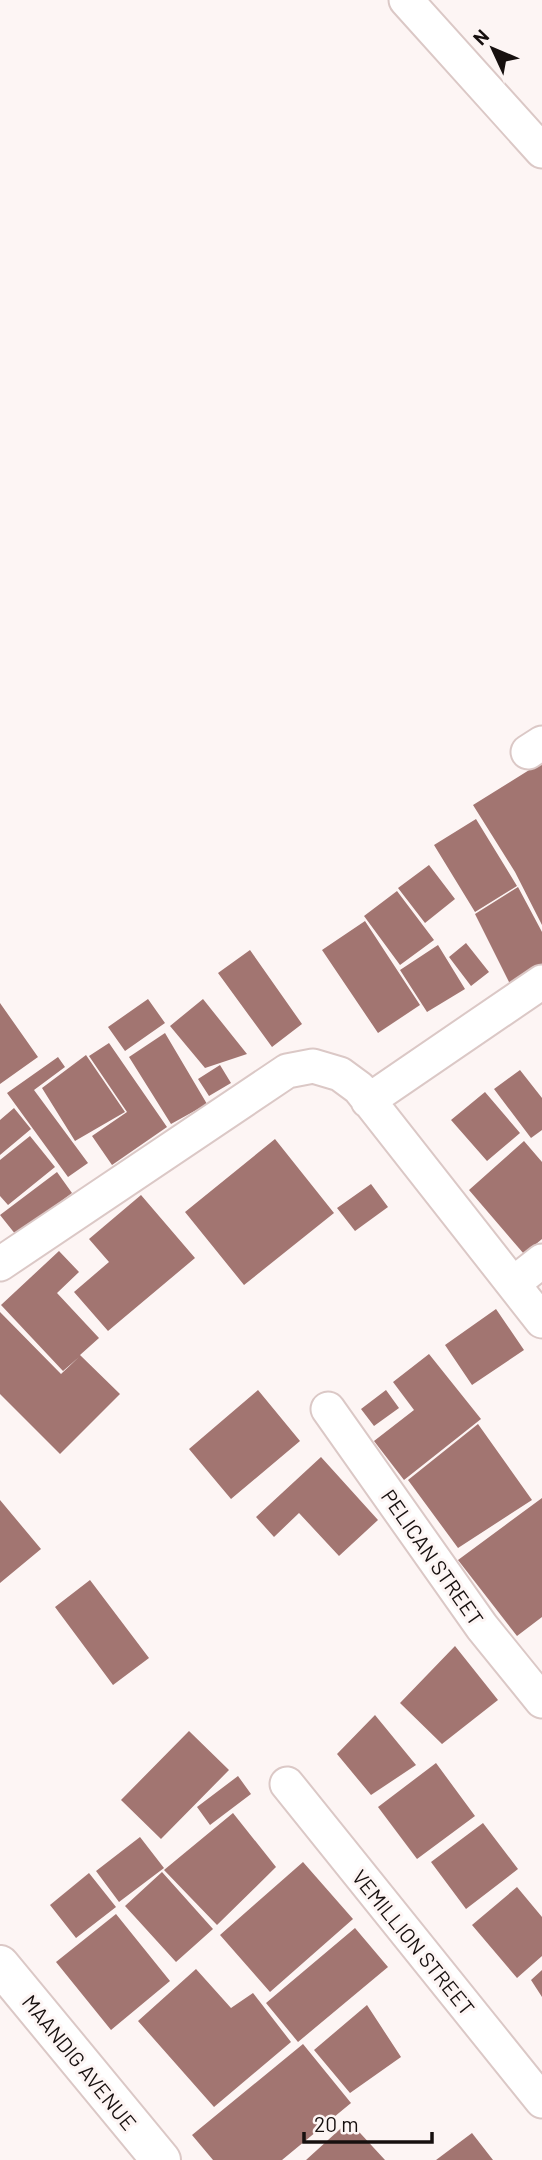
<svg xmlns="http://www.w3.org/2000/svg" width="542" height="2160" font-family="Barlow,sans-serif">
  <style>
    .building { fill: #a27571 }
    .lines { fill: none; stroke-linecap: round; stroke-linejoin: round }
    .minor-casing { stroke: #dbc8c6; stroke-width: 37 }
    .tertiary-casing { stroke: #dbc8c6; stroke-width: 42 }
    .minor { stroke: #fff; stroke-width: 33 }
    .tertiary { stroke: #fff; stroke-width: 38 }
    .labels { text-anchor: middle; dominant-baseline: central; stroke-width: 6; stroke-linejoin: round; paint-order: stroke }
    .street-label { font-size: 21px; fill: #17100f; stroke: #fdf5f4 }
  </style>
  <rect width="100%" height="100%" fill="#fdf5f4"/>
  <path class="building" d="M 542,762 L 542,925 L 515,872 L 473,805 Z
    M 476,819 L 517,886 L 475,912 L 434,845 Z
    M 429,865 L 455,899 L 425,923 L 398,888 Z
    M 518,887 L 542,932 L 542,971 L 512,988 L 475,914 Z
    M 397,891 L 434,940 L 400,965 L 364,916 Z
    M 365,921 L 420,1005 L 378,1033 L 322,950 Z
    M 466,943 L 489,972 L 471,986 L 449,957 Z
    M 438,945 L 465,989 L 427,1012 L 400,970 Z
    M 250,950 L 302,1024 L 272,1047 L 218,973 Z
    M 148,999 L 165,1023 L 125,1051 L 108,1027 Z
    M 203,999 L 247,1054 L 205,1068 L 170,1026 Z
    M 0,1003 L 38,1057 L 0,1084 Z
    M 165,1033 L 207,1104 L 171,1124 L 129,1057 Z
    M 109,1043 L 167,1127 L 112,1165 L 92,1136 L 127,1112 L 89,1056 Z
    M 86,1055 L 125,1112 L 75,1141 L 42,1088 Z
    M 58,1057 L 65,1067 L 34,1090 L 88,1163 L 68,1177 L 7,1093 Z
    M 220,1065 L 231,1083 L 209,1096 L 198,1079 Z
    M 520,1070 L 542,1098 L 542,1130 L 531,1138 L 494,1089 Z
    M 485,1092 L 520,1133 L 487,1161 L 451,1120 Z
    M 14,1108 L 31,1129 L 0,1155 L 0,1120 Z
    M 30,1136 L 55,1167 L 8,1205 L 0,1196 L 0,1160 Z
    M 275,1139 L 334,1213 L 244,1285 L 185,1212 Z
    M 524,1141 L 542,1162 L 542,1239 L 524,1254 L 469,1190 Z
    M 57,1172 L 72,1193 L 16,1235 L 0,1215 Z
    M 371,1184 L 388,1207 L 355,1231 L 337,1208 Z
    M 141,1195 L 195,1258 L 108,1331 L 74,1292 L 109,1262 L 89,1239 Z
    M 59,1251 L 79,1272 L 57,1293 L 99,1338 L 80,1355 L 120,1394 L 60,1454 L 0,1394 L 0,1312 L 61,1374 L 79,1357 L 63,1371 L 1,1305 Z
    M 496,1309 L 524,1350 L 472,1385 L 445,1345 Z
    M 429,1354 L 481,1419 L 404,1480 L 374,1441 L 414,1410 L 393,1382 Z
    M 258,1390 L 300,1441 L 231,1499 L 189,1449 Z
    M 386,1390 L 399,1408 L 374,1426 L 361,1409 Z
    M 478,1424 L 532,1500 L 458,1548 L 408,1480 Z
    M 321,1457 L 378,1520 L 339,1556 L 299,1513 L 274,1537 L 256,1517 Z
    M 542,1498 L 542,1617 L 517,1636 L 458,1560 Z
    M 0,1500 L 41,1549 L 0,1583 Z
    M 90,1580 L 149,1658 L 113,1685 L 55,1607 Z
    M 455,1646 L 498,1700 L 442,1744 L 400,1703 Z
    M 375,1715 L 416,1765 L 371,1795 L 337,1754 Z
    M 189,1731 L 229,1770 L 161,1839 L 121,1800 Z
    M 436,1763 L 475,1816 L 417,1859 L 378,1807 Z
    M 238,1776 L 251,1794 L 210,1825 L 197,1807 Z
    M 233,1813 L 276,1867 L 217,1925 L 164,1870 Z
    M 483,1823 L 518,1869 L 466,1909 L 431,1862 Z
    M 140,1837 L 164,1868 L 119,1902 L 96,1871 Z
    M 303,1862 L 353,1919 L 270,1992 L 220,1935 Z
    M 162,1872 L 213,1929 L 176,1962 L 125,1906 Z
    M 89,1873 L 116,1907 L 76,1938 L 50,1905 Z
    M 517,1887 L 542,1917 L 542,1956 L 517,1978 L 472,1925 Z
    M 116,1914 L 170,1981 L 111,2030 L 56,1962 Z
    M 355,1928 L 388,1967 L 298,2042 L 266,2003 Z
    M 196,1969 L 231,2008 L 253,1993 L 291,2042 L 214,2107 L 138,2021 Z
    M 542,1970 L 542,1997 L 531,1980 Z
    M 367,2005 L 401,2057 L 350,2093 L 314,2050 Z
    M 303,2044 L 351,2103 L 282,2160 L 213,2160 L 192,2135 Z
    M 349,2121 L 385,2160 L 306,2160 Z
    M 472,2133 L 493,2160 L 436,2160 Z"/>
  <g class="lines">
    <defs>
      <path id="minor" d="M 406,0 L 542,151
        M 528,752 L 542,743
        M 368,1101 L 542,982
        M 0,1264 L 287,1071 L 313,1066 L 340,1074 L 359,1088 L 542,1321
        M 514,1283 L 542,1261
        M 328,1409 L 482,1627 L 542,1701
        M 287,1784 L 542,2101"/>
      <path id="tertiary" d="M 0,1965 L 161,2160"/>
    </defs>
    <use href="#minor" class="minor-casing"/>
    <use href="#tertiary" class="tertiary-casing"/>
    <use href="#minor" class="minor"/>
    <use href="#tertiary" class="tertiary"/>
  </g>
  <g class="labels">
    <g class="street-label">
      <text transform="translate(433 1557) rotate(55)">PELICAN STREET</text>
      <text transform="translate(414 1942) rotate(51)">VEMILLION STREET</text>
      <text transform="translate(80 2062) rotate(51)">MAANDIG AVENUE</text>
    </g>
  </g>
  <g transform="translate(493 49) rotate(314)" stroke="#fdf5f4" stroke-width="5" paint-order="stroke">
  <path d="M0-5L12 26L0 18L-12 26Z" fill="#17100f"/>
  <text y="-10" font-size="19" font-weight="bold" text-anchor="middle" fill="#17100f">N</text>
  </g>
  <path d="M304 2132v10h128v-10" fill="none" stroke="#17100f" stroke-width="3.5"/>
  <text x="314" y="2132" font-size="21" fill="#17100f" stroke="#fdf5f4" stroke-width="5" paint-order="stroke">20 m</text>
</svg>
